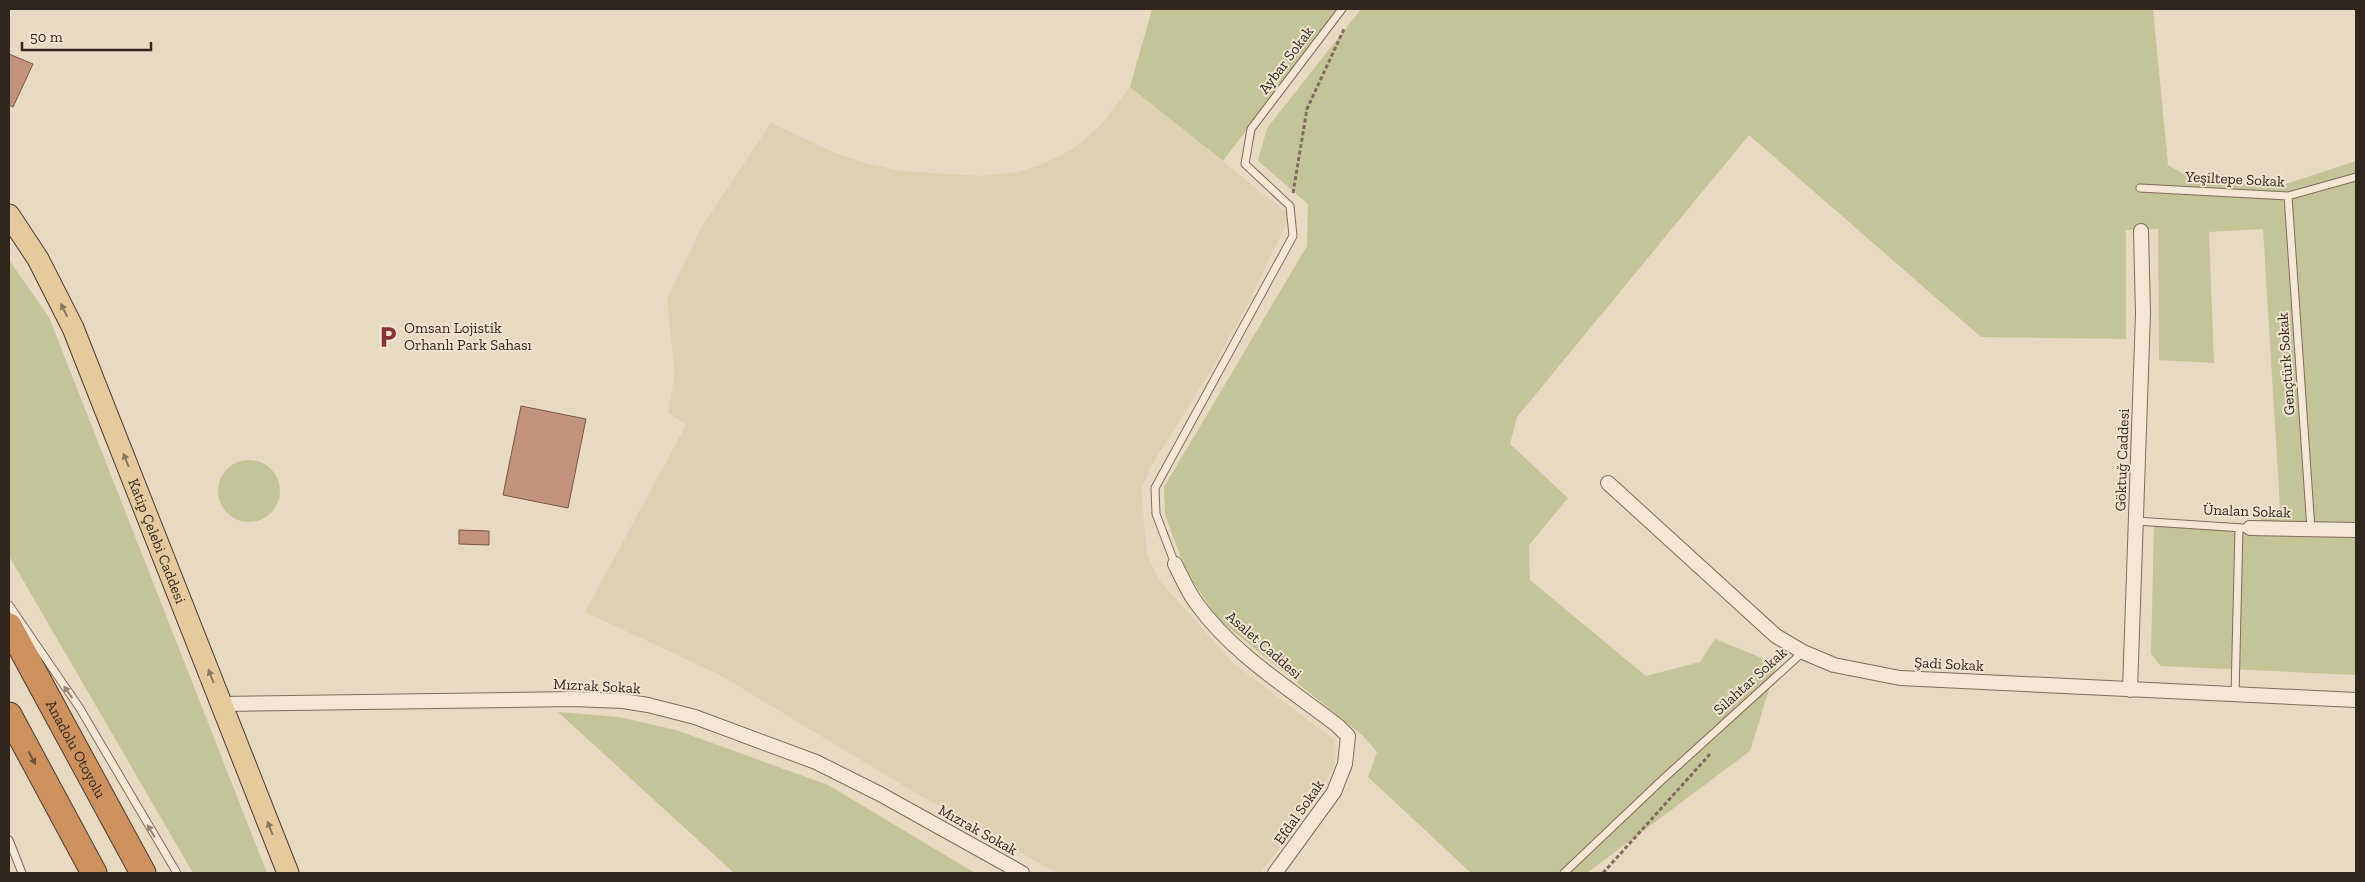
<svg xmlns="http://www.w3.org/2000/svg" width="2365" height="882" font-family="'Zilla Slab',serif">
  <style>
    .farmland { fill: #dcd1b1 }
    .green { fill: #c3c498 }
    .building { fill: #c1937d; stroke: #7c5545 }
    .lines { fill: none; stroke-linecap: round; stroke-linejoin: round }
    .service-casing { stroke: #806b5c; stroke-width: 9 }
    .minor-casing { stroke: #806b5c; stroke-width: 16 }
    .primary-casing { stroke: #4e3b30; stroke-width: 23 }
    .motorway-casing { stroke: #4e3b30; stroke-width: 27 }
    .path { stroke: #806b5c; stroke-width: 3; stroke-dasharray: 4 2.5; stroke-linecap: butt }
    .service { stroke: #f4e7d5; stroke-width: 7 }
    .minor { stroke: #f4e7d5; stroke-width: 14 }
    .primary { stroke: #e7c99e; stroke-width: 21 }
    .motorway { stroke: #cd915d; stroke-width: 25 }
    .oneway { fill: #8c785e }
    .oneway2 { fill: #92867a }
    .oneway3 { fill: #6f5137 }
    .labels { text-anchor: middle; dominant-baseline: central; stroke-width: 4; stroke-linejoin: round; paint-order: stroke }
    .street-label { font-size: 15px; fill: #31261e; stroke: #f0e4d1 }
    .poi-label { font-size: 15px; fill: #31261e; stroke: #f0e4d1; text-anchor: start }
  </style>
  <rect width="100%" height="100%" fill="#e8d9c3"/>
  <path class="farmland" d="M 1130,87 L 1287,213 L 1287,222 L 1250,300 L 1213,367 L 1152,465 L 1141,490 L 1147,554 L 1158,579 L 1232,662 L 1334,740 L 1336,752 L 1334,768 L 1285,841 L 1260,873 L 1057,873 L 907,788 L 720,675 L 585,612 L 686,425 L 668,413 L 675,373 L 667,300 L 701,228 L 771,123 L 833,152 L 865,163 L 900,171 L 983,176 L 1017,172 L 1043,164 L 1071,150 L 1098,128 Z"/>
  <path class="green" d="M 1152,9 L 1338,9 L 1223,161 L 1130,87 Z
    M 1361,9 L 2153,9 L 2168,165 L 2200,183 L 2283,185 L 2356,161 L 2356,675 L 2161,666 L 2151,654 L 2154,526 L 2243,531 L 2280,507 L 2263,229 L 2209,232 L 2214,363 L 2159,360 L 2158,229 L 2126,230 L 2126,339 L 1981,337 L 1749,135 L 1517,417 L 1510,444 L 1568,498 L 1529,545 L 1530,580 L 1646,676 L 1700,662 L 1715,639 L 1777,664 L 1750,751 L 1587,873 L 1471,873 L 1368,777 L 1377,752 L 1362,735 L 1219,620 L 1187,573 L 1165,515 L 1164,487 L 1307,246 L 1308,204 L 1258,161 L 1267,128 Z
    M 9,260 L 49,317 L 267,873 L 193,873 L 9,556 Z
    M218 491a31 31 0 1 1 62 0a31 31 0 1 1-62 0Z
    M 558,712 L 619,717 L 676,730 L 828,785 L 975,873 L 734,873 Z"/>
  <path class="building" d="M 9,54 L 33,64 L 13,107 L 9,105 Z
    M 521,406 L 586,419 L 568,508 L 503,495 Z
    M 459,530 L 489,531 L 489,545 L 459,544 Z"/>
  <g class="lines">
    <defs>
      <path id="service" d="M 2140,188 L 2288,196 L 2356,177
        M 2288,196 L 2311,529
        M 2136,521 L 2243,528
        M 1175,564 L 1156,514 L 1155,488 L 1293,236 L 1290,206 L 1245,164 L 1251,129 L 1342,9
        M 9,605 L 79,707 L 177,873
        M 2235,695 L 2239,528
        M 9,840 L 22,873
        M 1564,873 L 1662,780 L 1803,652"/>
      <path id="minor" d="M 1608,483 L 1776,636 L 1803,652 L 1834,665 L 1900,678 L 2356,700
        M 2250,528 L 2356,530
        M 1175,564 C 1182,578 1188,592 1197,604 C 1233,654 1290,689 1338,726 L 1348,736 L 1345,764 L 1334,792 L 1275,873
        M 2130,690 L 2143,313 L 2141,231
        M 222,704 L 573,699 L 623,701 L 648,705 L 695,717 L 816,762 L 880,794 L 1022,873"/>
      <g id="primary">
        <path id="s1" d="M 9,215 L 38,259 L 73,328 L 288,873"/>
      </g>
      <g id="motorway">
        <path id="s2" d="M 9,626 L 143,873"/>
        <path d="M 9,715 L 94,873"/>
      </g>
    </defs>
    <use href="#service" class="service-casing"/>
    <use href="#minor" class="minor-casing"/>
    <use href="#primary" class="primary-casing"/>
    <use href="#motorway" class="motorway-casing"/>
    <path class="path" d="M 1293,193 L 1307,109 L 1344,29
      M 1603,873 L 1711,753"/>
    <use href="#service" class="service"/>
    <use href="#minor" class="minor"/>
    <use href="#primary" class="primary"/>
    <use href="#motorway" class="motorway"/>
  </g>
  <defs><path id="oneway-solid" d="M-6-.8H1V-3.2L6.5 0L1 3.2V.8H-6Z" transform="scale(1.25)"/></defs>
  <g class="oneway">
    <use href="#oneway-solid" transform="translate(64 310) rotate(-116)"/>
    <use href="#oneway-solid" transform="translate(126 460) rotate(-112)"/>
    <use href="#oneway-solid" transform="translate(211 676) rotate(-111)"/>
    <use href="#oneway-solid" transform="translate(270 828) rotate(-111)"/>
  </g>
  <g class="oneway2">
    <use href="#oneway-solid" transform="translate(68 692) rotate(-125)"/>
    <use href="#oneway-solid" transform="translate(151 831) rotate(-121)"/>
  </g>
  <use class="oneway3" href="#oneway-solid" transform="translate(32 758) rotate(62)"/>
  <defs>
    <symbol id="parking-bare" viewBox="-9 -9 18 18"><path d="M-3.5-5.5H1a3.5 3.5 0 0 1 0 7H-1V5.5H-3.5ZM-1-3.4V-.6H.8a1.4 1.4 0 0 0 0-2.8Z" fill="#87333c" stroke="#f0e4d1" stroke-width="2.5" paint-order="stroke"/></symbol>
  </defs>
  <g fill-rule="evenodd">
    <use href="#parking-bare" x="372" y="321" width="32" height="32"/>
  </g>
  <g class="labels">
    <g class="street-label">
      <text transform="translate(1286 60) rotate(-53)">Aybar Sokak</text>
      <text transform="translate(2235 179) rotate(3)">Yeşiltepe Sokak</text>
      <text transform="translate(2286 364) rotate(-94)">Gençtürk Sokak</text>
      <text transform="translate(2122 460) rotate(-88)">Göktuğ Caddesi</text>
      <text transform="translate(2247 511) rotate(2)">Ünalan Sokak</text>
      <text stroke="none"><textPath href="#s1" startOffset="359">Katip Çelebi Caddesi</textPath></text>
      <text transform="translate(1264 645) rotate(41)">Asalet Caddesi</text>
      <text transform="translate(1949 664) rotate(3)">Şadi Sokak</text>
      <text transform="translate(1750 681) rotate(-42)">Silahtar Sokak</text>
      <text transform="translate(597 686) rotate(3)">Mızrak Sokak</text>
      <text stroke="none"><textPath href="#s2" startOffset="140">Anadolu Otoyolu</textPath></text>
      <text transform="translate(1299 812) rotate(-55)">Efdal Sokak</text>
      <text transform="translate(978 830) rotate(29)">Mızrak Sokak</text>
    </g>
    <g class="poi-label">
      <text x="404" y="328">Omsan Lojistik<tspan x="404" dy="17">Orhanlı Park Sahası</tspan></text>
    </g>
  </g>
  <rect width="2365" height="882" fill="none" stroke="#31261e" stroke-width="20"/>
  <path d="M22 42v8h129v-8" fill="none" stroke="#31261e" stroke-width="2.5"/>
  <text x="30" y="42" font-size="15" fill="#31261e" stroke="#f0e4d1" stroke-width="4" paint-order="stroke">50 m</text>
</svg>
